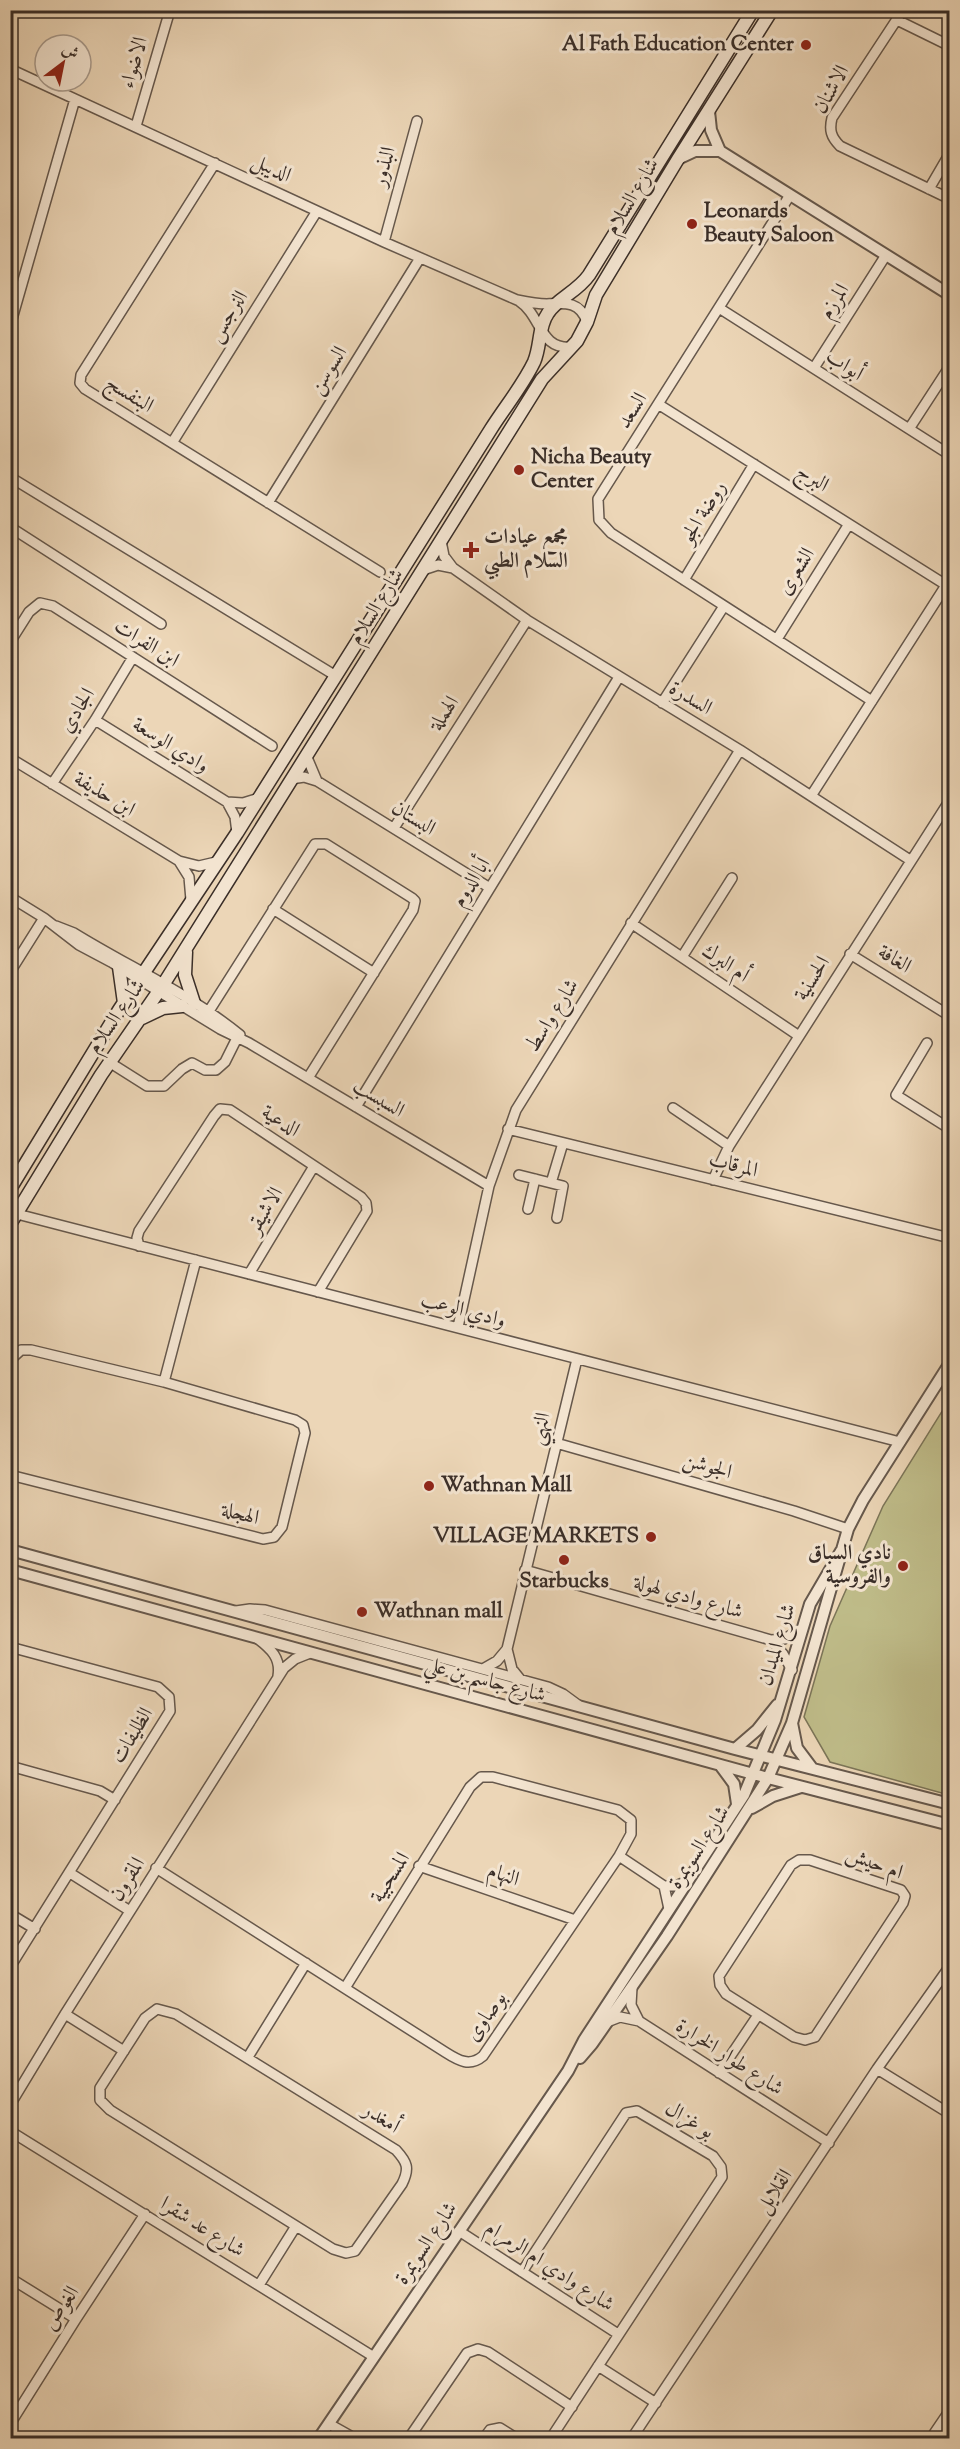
<svg xmlns="http://www.w3.org/2000/svg" width="960" height="2449" font-family="'Sorts Mill Goudy',Amiri,serif">
  <style>
    .pitch { fill: #bfbc89; stroke: #7c7558; stroke-width: 1.5 }
    .lines { fill: none; stroke-linecap: round; stroke-linejoin: round }
    .minor-casing { stroke: #66584c; stroke-width: 12 }
    .tertiary-casing { stroke: #66584c; stroke-width: 14 }
    .secondary-casing { stroke: #3a2e28; stroke-width: 15 }
    .minor { stroke: #f3e4d0; stroke-width: 9 }
    .tertiary { stroke: #f3e4d0; stroke-width: 10 }
    .secondary { stroke: #f3e4d0; stroke-width: 12 }
    .poi-dot { fill: #8f2418; stroke: #f3e4d0; stroke-width: 2 }
    .labels { text-anchor: middle; dominant-baseline: central; stroke-width: 6; stroke-linejoin: round; paint-order: stroke }
    .poi-label { font-size: 21px; font-weight: bold; fill: #3a2e28; stroke: #f3e4d0; text-anchor: start }
    .street-label { font-size: 21px; fill: #3a2e28; stroke: #f3e4d0 }
  </style>
  <rect width="100%" height="100%" fill="#ecd6b7"/>
  <filter id="stains"><feTurbulence type="fractalNoise" baseFrequency=".00333" numOctaves="4"/><feColorMatrix values="0 0 0 0 .2 0 0 0 0 .09 0 0 0 0 .02 0 0 0 .5 -.17"/></filter>
  <radialGradient id="worn" r=".72"><stop offset=".6" stop-color="#630" stop-opacity="0"/><stop offset="1" stop-color="#630" stop-opacity=".3"/></radialGradient>
  <path class="pitch" d="M 949,1400 L 949,1795 L 830,1762 L 804,1717 L 830,1626 L 883,1506 Z"/>
  <g class="lines">
    <defs>
      <path id="minor" d="M 903,10 L 832,118 C 829,130 831,137 840,146 L 950,199
        M 897,20 L 950,46
        M 10,69 L 384,242 L 517,300 C 527,302 537,304 547,304 C 565,303 580,301 587,322
        M 136,126 L 170,10
        M 215,163 L 81,375 L 80,383 L 85,389 L 380,572
        M 929,189 L 950,153
        M 790,195 L 598,499 L 599,520 L 611,533 L 872,701
        M 384,242 L 417,121
        M 519,301 C 542,316 539,350 572,347
        M 719,308 L 950,455
        M 10,326 L 75,99
        M 814,368 L 886,255
        M 658,404 L 946,585
        M 909,429 L 950,366
        M 172,443 L 317,211
        M 10,477 L 336,676
        M 268,503 L 420,258
        M 10,527 L 161,624
        M 441,541 L 444,556 L 453,568 L 527,620 L 740,750 L 910,860
        M 423,570 L 438,565 L 453,568
        M 684,580 L 754,464
        M 777,639 L 849,524
        M 10,642 L 29,612 L 40,603 L 53,606 L 272,746
        M 662,703 L 724,606
        M 95,720 L 227,802 L 243,803 L 259,798
        M 306,755 L 317,781
        M 10,758 L 179,861 L 199,866 L 216,862
        M 291,779 L 304,777 L 317,781 L 490,888
        M 52,784 L 95,720 L 133,657
        M 811,796 L 950,579
        M 227,802 L 235,817 L 237,833
        M 394,828 L 527,620
        M 179,861 L 189,877 L 191,900
        M 10,897 L 44,918 L 79,945 L 111,962 L 220,1029 L 249,1043 L 489,1186
        M 273,909 L 374,973
        M 631,923 L 799,1036
        M 56,926 L 74,933 C 129,967 190,994 240,1035
        M 850,954 L 950,1016
        M 682,957 L 732,878
        M 10,972 L 44,918
        M 209,1011 L 315,844 L 326,844 L 412,898 L 415,901 L 413,910 L 308,1078
        M 927,1043 L 896,1095 L 950,1129
        M 109,1062 L 147,1086 L 164,1086 L 182,1069 L 192,1063 L 205,1070 L 216,1070 L 225,1062 L 237,1038
        M 356,1107 L 619,677
        M 673,1108 L 729,1146
        M 508,1129 L 950,1238
        M 519,1175 L 551,1183
        M 713,1180 L 729,1146 L 950,800
        M 528,1209 L 535,1179
        M 17,1214 L 900,1442
        M 557,1218 L 563,1186 L 551,1183 L 563,1143
        M 139,1246 L 137,1238 L 139,1231 L 214,1116 L 220,1109 L 230,1110 L 361,1197 L 366,1203 L 367,1211 L 318,1292
        M 249,1274 L 314,1166
        M 458,1327 L 489,1186 L 516,1110 L 740,750
        M 10,1360 L 21,1350 L 31,1350 L 164,1382 L 295,1420 L 303,1425 L 305,1433 L 282,1527 L 274,1537 L 263,1539 L 10,1475
        M 164,1382 L 196,1260
        M 556,1443 L 794,1511 L 848,1529
        M 525,1570 L 771,1640 L 784,1639 L 802,1629
        M 236,1611 L 250,1609 L 265,1610 L 548,1687 L 563,1694 L 578,1705
        M 258,1639 C 271,1649 281,1658 278,1676
        M 771,1640 L 783,1654 L 792,1670
        M 10,1647 L 158,1687 L 169,1697 L 170,1711 L 10,1967
        M 483,1669 L 497,1661 L 507,1649
        M 520,1679 L 512,1669 L 507,1649 L 577,1359
        M 10,1766 L 100,1791 L 115,1800
        M 619,1856 L 664,1886 L 676,1886 L 687,1881
        M 799,1860 L 810,1860 L 901,1890 L 905,1896 L 903,1903 L 815,2037 L 805,2040 L 794,2037 L 726,1994 L 720,1985 L 719,1976 L 791,1865 Z
        M 419,1866 L 575,1920
        M 156,1868 L 445,2052 C 459,2061 470,2067 483,2056 L 619,1856 L 631,1834 L 631,1820 L 618,1810 L 493,1777 L 481,1777 L 470,1787 L 345,1988
        M 70,1873 L 130,1911
        M 664,1886 L 669,1909
        M 10,1914 L 35,1929
        M 632,1987 L 631,2005 L 639,2021
        M 157,2009 L 176,2014 L 396,2150 C 407,2162 410,2168 402,2184 L 355,2251 L 346,2253 L 333,2249 L 110,2110 L 100,2100 L 100,2088 L 145,2018 Z
        M 65,2014 L 124,2051
        M 607,2022 L 620,2017 L 639,2021 L 829,2143
        M 248,2057 L 306,1963
        M 877,2069 L 950,2114
        M 719,2073 L 758,2015
        M 10,2105 L 65,2014 L 284,1668 L 295,1659 L 310,1653
        M 10,2131 L 374,2357
        M 459,2231 L 618,2334
        M 522,2272 L 626,2113 L 637,2111 L 713,2156 L 721,2167 L 722,2177 L 551,2438
        M 10,2278 L 76,2319
        M 259,2285 L 296,2226
        M 598,2366 L 656,2403
        M 10,2424 L 76,2319 L 145,2214
        M 329,2424 L 354,2438
        M 409,2438 L 467,2353 L 478,2349 L 488,2352 L 572,2407
        M 484,2438 L 490,2430 L 500,2428 L 516,2438
        M 632,2438 L 877,2069 L 950,1966
        M 931,2438 L 950,2410"/>
      <path id="tertiary" d="M 709,111 L 711,130 L 720,151
        M 678,159 L 695,151 L 720,151 L 950,295
        M 10,1550 L 735,1749 L 950,1804
        M 10,1570 L 768,1778 L 950,1825
        M 792,1723 L 797,1748 L 812,1768
        M 735,1749 L 757,1730 L 777,1705
        M 720,1765 L 734,1784 L 737,1804
        M 752,1808 L 773,1796 L 801,1787
        M 580,2058 L 592,2044 L 667,1936 L 768,1778 L 792,1723 L 848,1529 L 863,1500 L 950,1363
        M 319,2438 L 568,2071 L 584,2040 L 744,1795 L 775,1720 L 810,1604 L 841,1551"/>
      <path id="secondary" d="M 186,952 L 185,975 L 194,1003
        M 119,967 L 124,1003
        M 142,1018 L 163,1008 L 182,1006
        M 10,1189 L 119,1010 L 237,833 L 491,429 C 505,407 523,385 534,362 C 541,346 538,327 548,313 C 558,298 577,292 589,275 L 753,10
        M 10,1224 L 101,1075 L 163,985 L 542,379 L 577,341 L 587,322 L 596,295 L 678,159 L 772,10"/>
    </defs>
    <use href="#minor" class="minor-casing"/>
    <use href="#tertiary" class="tertiary-casing"/>
    <use href="#secondary" class="secondary-casing"/>
    <use href="#minor" class="minor"/>
    <use href="#tertiary" class="tertiary"/>
    <use href="#secondary" class="secondary"/>
  </g>
  <g class="poi-dot">
    <circle cx="806" cy="45" r="6"/>
    <circle cx="692" cy="224" r="6"/>
    <circle cx="519" cy="470" r="6"/>
    <path d="M468 541h6v6h6v6h-6v6h-6v-6h-6v-6h6z"/>
    <circle cx="429" cy="1486" r="6"/>
    <circle cx="651" cy="1537" r="6"/>
    <circle cx="564" cy="1560" r="6"/>
    <circle cx="903" cy="1566" r="6"/>
    <circle cx="362" cy="1612" r="6"/>
  </g>
  <g class="labels">
    <g class="poi-label">
      <text x="794" y="45" text-anchor="end">Al Fath Education Center</text>
      <text x="704" y="212">Leonards<tspan x="704" dy="24">Beauty Saloon</tspan></text>
      <text x="531" y="458">Nicha Beauty<tspan x="531" dy="24">Center</tspan></text>
      <text x="484" y="538">مجمع عيادات<tspan x="484" dy="24">السلام الطبي</tspan></text>
      <text x="441" y="1486">Wathnan Mall</text>
      <text x="639" y="1537" text-anchor="end">VILLAGE MARKETS</text>
      <text x="891" y="1554" text-anchor="end">نادي السباق<tspan x="891" dy="24">والفروسية</tspan></text>
      <text x="564" y="1582" text-anchor="middle">Starbucks</text>
      <text x="374" y="1612">Wathnan mall</text>
    </g>
    <g class="street-label">
      <text transform="translate(135 63) rotate(-74)">الاضواء</text>
      <text transform="translate(832 90) rotate(-61)">الاشنان</text>
      <text transform="translate(385 167) rotate(-75)">البذور</text>
      <text transform="translate(271 169) rotate(25)">الديبل</text>
      <text transform="translate(633 197) rotate(-59)">شارع السلام</text>
      <text transform="translate(835 302) rotate(-58)">المرزم</text>
      <text transform="translate(229 317) rotate(-58)">النرجس</text>
      <text transform="translate(844 366) rotate(33)">أبواب</text>
      <text transform="translate(329 371) rotate(-58)">السوسن</text>
      <text transform="translate(129 395) rotate(32)">البنفسج</text>
      <text transform="translate(633 411) rotate(-58)">السعد</text>
      <text transform="translate(812 479) rotate(32)">البرج</text>
      <text transform="translate(704 513) rotate(-59)">روضة الجو</text>
      <text transform="translate(797 572) rotate(-58)">الشعرى</text>
      <text transform="translate(377 607) rotate(-58)">شارع السلام</text>
      <text transform="translate(146 644) rotate(32)">ابن الفرات</text>
      <text transform="translate(690 699) rotate(31)">السدرة</text>
      <text transform="translate(78 711) rotate(-58)">الجادي</text>
      <text transform="translate(445 714) rotate(-57)">الهملة</text>
      <text transform="translate(170 746) rotate(32)">وادي الوسعة</text>
      <text transform="translate(104 795) rotate(31)">ابن حذيفة</text>
      <text transform="translate(413 819) rotate(32)">البستان</text>
      <text transform="translate(472 883) rotate(-58)">أبا الدوم</text>
      <text transform="translate(894 960) rotate(32)">الغافة</text>
      <text transform="translate(725 964) rotate(34)">أم البرك</text>
      <text transform="translate(813 979) rotate(-58)">الحسنية</text>
      <text transform="translate(553 1016) rotate(-58)">شارع واسط</text>
      <text transform="translate(117 1017) rotate(-55)">شارع السلام</text>
      <text transform="translate(378 1099) rotate(31)">السبسب</text>
      <text transform="translate(280 1122) rotate(33)">الدعية</text>
      <text transform="translate(733 1166) rotate(14)">المرقاب</text>
      <text transform="translate(266 1211) rotate(-59)">الاشيقر</text>
      <text transform="translate(463 1311) rotate(15)">وادي الوعب</text>
      <text transform="translate(541 1429) rotate(-76)">النهي</text>
      <text transform="translate(707 1467) rotate(16)">الجوشن</text>
      <text transform="translate(240 1515) rotate(14)">الهجلة</text>
      <text transform="translate(688 1598) rotate(16)">شارع وادي لهولة</text>
      <text transform="translate(778 1645) rotate(-73)">شارع الميدان</text>
      <text transform="translate(485 1681) rotate(15)">شارع جاسم بن علي</text>
      <text transform="translate(133 1736) rotate(-59)">الظليفات</text>
      <text transform="translate(700 1848) rotate(-57)">شارع السويمرة</text>
      <text transform="translate(874 1864) rotate(21)">ام حيش</text>
      <text transform="translate(503 1876) rotate(19)">النهام</text>
      <text transform="translate(391 1878) rotate(-58)">المسحبية</text>
      <text transform="translate(128 1880) rotate(-58)">المقرون</text>
      <text transform="translate(487 2017) rotate(-55)">بوصاوى</text>
      <text transform="translate(729 2058) rotate(33)">شارع طوار الخرارة</text>
      <text transform="translate(381 2119) rotate(32)">أمغدر</text>
      <text transform="translate(689 2121) rotate(31)">بو غزال</text>
      <text transform="translate(775 2192) rotate(-56)">القلايل</text>
      <text transform="translate(202 2228) rotate(32)">شارع عد شقرا</text>
      <text transform="translate(427 2244) rotate(-56)">شارع السويمرة</text>
      <text transform="translate(549 2267) rotate(33)">شارع وادي ام الرمرام</text>
      <text transform="translate(62 2309) rotate(-57)">الغوص</text>
    </g>
  </g>
  <rect width="960" height="2449" fill="none" stroke="#ecd6b7" stroke-width="36"/>
  <rect x="12" y="12" width="936" height="2425" fill="none" stroke="#3a2e28" stroke-width="3"/>
  <rect x="18" y="18" width="924" height="2413" fill="none" stroke="#3a2e28" stroke-width="1.5"/>
  <g transform="translate(63 63) rotate(32)"><circle r="28" fill="#f3e4d0" stroke="#a99b8d" stroke-width="1.5"/>
  <path d="M0-4.5L10 22L0 15L-10 22Z" fill="#8f2418"/>
  <text y="-9" font-size="16" font-weight="bold" text-anchor="middle" fill="#3a2e28">ش</text>
  </g>
  <rect width="100%" height="100%" filter="url(#stains)"/>
  <rect width="100%" height="100%" fill="url(#worn)"/>
</svg>
